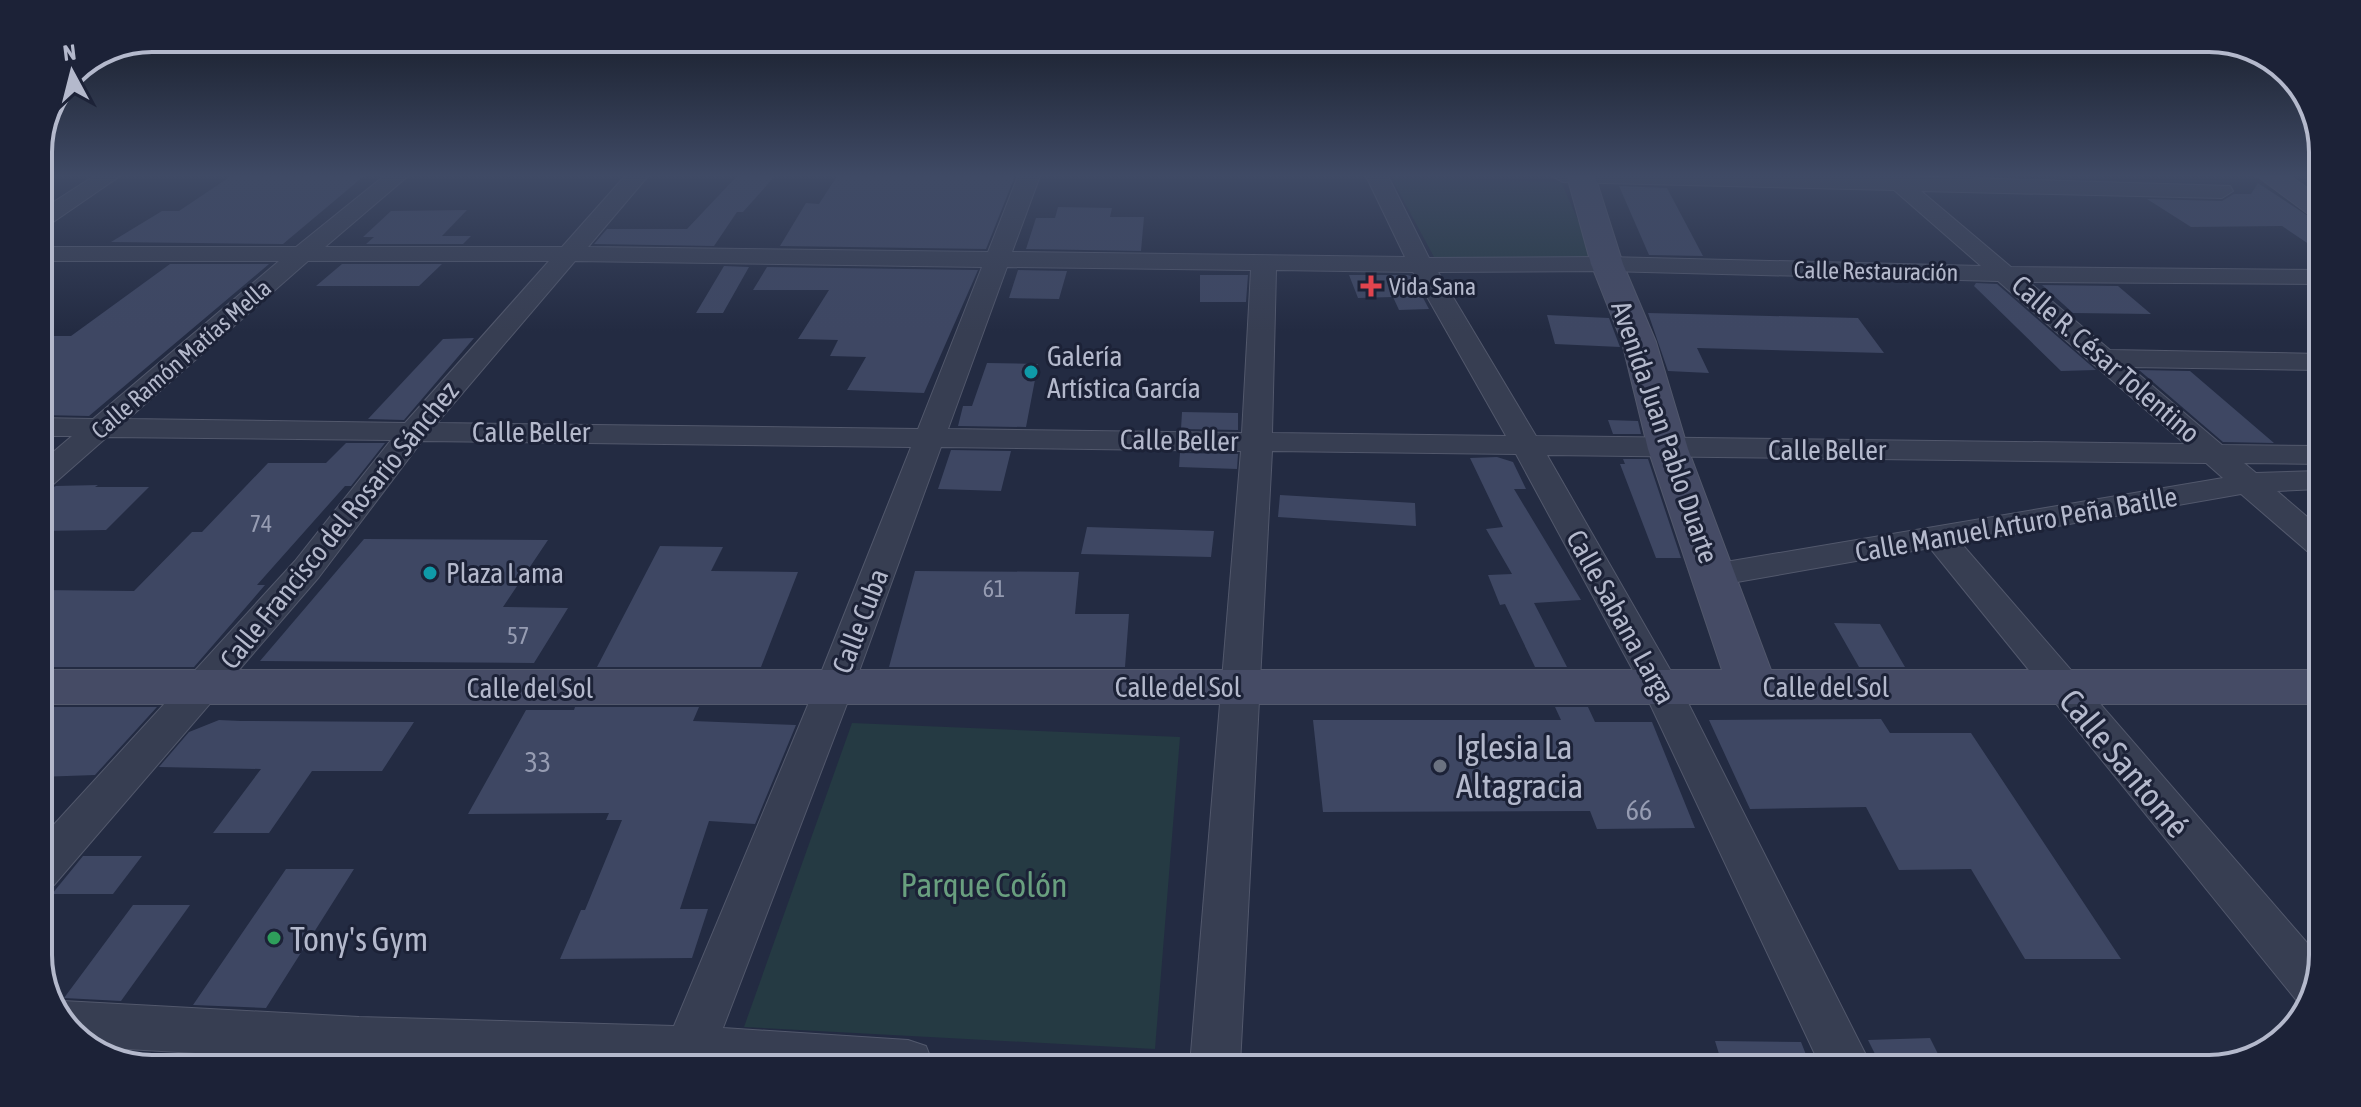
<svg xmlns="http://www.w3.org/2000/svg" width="2361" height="1107" font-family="'Asap Condensed',sans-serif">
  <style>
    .green { fill: #253a43 }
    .building { fill: #3e4763 }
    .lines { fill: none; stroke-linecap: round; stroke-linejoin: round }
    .street-casing { stroke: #52586c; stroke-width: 2 }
    .secondary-casing { stroke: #52586c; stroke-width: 2 }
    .street { fill: #373e52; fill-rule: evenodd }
    .secondary { fill: #454b65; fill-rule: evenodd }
    .health-dot { fill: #e0444e; stroke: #1c2237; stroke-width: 3 }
    .culture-dot { fill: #0f9aa8; stroke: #1c2237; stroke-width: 3 }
    .worship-dot { fill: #6b7280; stroke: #1c2237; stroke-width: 3 }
    .leisure-dot { fill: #2e9e5b; stroke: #1c2237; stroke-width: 3 }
    .labels { text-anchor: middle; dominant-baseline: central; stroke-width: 6; stroke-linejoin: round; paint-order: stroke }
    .far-street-label { font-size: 24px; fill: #b4b9cc; stroke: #1c2237 }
    .far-poi-label { font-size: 24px; fill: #b4b9cc; stroke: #1c2237; text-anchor: start }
    .number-label { font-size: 24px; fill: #969cb2 }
    .poi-label { font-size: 28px; fill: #b4b9cc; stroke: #1c2237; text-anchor: start }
    .street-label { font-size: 28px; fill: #b4b9cc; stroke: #1c2237 }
    .near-number-label { font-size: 28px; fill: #969cb2 }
    .near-poi-label { font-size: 34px; fill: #b4b9cc; stroke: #1c2237; text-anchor: start }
    .near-street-label { font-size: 34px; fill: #b4b9cc; stroke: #1c2237 }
    .near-park-label { font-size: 34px; fill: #699f7f; stroke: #1c2237 }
    .rim { fill: none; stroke: #b4b9cc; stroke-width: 4 }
  </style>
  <rect width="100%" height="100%" fill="#232b42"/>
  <path class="green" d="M 1391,177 L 1561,182 L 1595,258 L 1434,257 Z
    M 852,723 L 1180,737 L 1155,1049 L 744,1027 Z"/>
  <path class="building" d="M 231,176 L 364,176 L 283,244 L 111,242 L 162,211 L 179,211 Z
    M 737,176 L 775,176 L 743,212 L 737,212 L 714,246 L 594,244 L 607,229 L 687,229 Z
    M 837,176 L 1015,176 L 986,249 L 780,246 L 806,203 L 819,204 Z
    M 2258,183 L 2322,225 L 2322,253 L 2282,226 L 2191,227 L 2147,199 L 2222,201 L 2234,194 L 2251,194 Z
    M 1619,186 L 1667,188 L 1703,256 L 1649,255 Z
    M 1058,207 L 1112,208 L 1110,217 L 1144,217 L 1141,251 L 1026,249 L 1036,218 L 1055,218 Z
    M 467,210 L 442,236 L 471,236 L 463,244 L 366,244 L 374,237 L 363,237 L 391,211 Z
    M 170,264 L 269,264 L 89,416 L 38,415 L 38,336 L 71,336 Z
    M 342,264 L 442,264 L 419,286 L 316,286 Z
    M 724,266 L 749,267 L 723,313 L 696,313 Z
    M 767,267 L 978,270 L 924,393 L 847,390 L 866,357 L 830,356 L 838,340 L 798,339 L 829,290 L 753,290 Z
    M 1018,270 L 1067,271 L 1059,299 L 1009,298 Z
    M 1200,275 L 1248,275 L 1246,302 L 1200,302 Z
    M 1349,275 L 1408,275 L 1412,277 L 1429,309 L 1399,310 L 1393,297 L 1358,298 Z
    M 1976,283 L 1997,284 L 2096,370 L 2061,371 L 1974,286 Z
    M 2042,285 L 2118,286 L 2151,314 L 2073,313 Z
    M 1648,313 L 1858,318 L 1884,353 L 1697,348 L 1709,373 L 1668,371 Z
    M 1547,315 L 1609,318 L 1620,347 L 1555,344 Z
    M 474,338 L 404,420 L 368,419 L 443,339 Z
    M 987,363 L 1038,364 L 1026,427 L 958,426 L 963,406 L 972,406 Z
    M 2139,370 L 2190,371 L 2274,443 L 2223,442 Z
    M 1182,412 L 1238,413 L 1238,430 L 1181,429 Z
    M 1608,420 L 1638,421 L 1641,434 L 1613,434 Z
    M 346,443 L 385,443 L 351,486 L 345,486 L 257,585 L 265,585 L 194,667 L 38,667 L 38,590 L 134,591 L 192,532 L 202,532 L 268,463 L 326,463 Z
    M 951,450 L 1011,451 L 1001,491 L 938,489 Z
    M 1180,453 L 1238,454 L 1237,469 L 1179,467 Z
    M 1497,457 L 1513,462 L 1526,489 L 1514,489 L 1581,600 L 1534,603 L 1567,667 L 1535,667 L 1505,604 L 1500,605 L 1488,575 L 1512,574 L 1486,529 L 1503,527 L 1470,458 Z
    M 1623,459 L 1648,459 L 1681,558 L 1656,558 L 1620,464 L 1625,464 Z
    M 98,485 L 95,487 L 149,487 L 106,530 L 38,531 L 38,496 L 42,492 L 56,486 Z
    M 1280,495 L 1415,503 L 1416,526 L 1278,517 Z
    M 1087,527 L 1214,531 L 1211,557 L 1081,554 Z
    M 364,539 L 548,540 L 503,607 L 568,608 L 534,663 L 260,661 Z
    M 660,546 L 723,547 L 711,571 L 798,572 L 761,667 L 597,667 Z
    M 915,571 L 1079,572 L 1075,614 L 1129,614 L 1125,667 L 889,667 Z
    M 1834,623 L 1880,624 L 1905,667 L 1859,667 Z
    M 38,707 L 157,707 L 95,775 L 38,777 Z
    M 575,707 L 699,707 L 693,721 L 796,725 L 755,824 L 709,821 L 680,909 L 708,909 L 692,958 L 560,959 L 581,910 L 585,910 L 622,820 L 606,820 L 609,813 L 468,814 L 526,710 L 574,710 Z
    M 1555,707 L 1588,707 L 1595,722 L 1652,722 L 1695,828 L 1597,829 L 1590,811 L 1323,812 L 1313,720 L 1561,720 Z
    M 1881,719 L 1890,733 L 1971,733 L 2121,959 L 2025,959 L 1971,869 L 1899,870 L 1866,807 L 1750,809 L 1709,720 Z
    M 219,720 L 241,721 L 414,722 L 382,771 L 312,771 L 269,833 L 213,833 L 261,769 L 159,767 L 189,732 Z
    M 83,856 L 142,856 L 113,894 L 52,894 Z
    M 286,869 L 354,869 L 266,1008 L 193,1005 Z
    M 133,905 L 190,905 L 121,1001 L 64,998 Z
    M 1930,1038 L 1945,1068 L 1882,1068 L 1868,1040 Z
    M 1715,1041 L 1801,1042 L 1811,1067 L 1723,1067 Z"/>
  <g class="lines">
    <defs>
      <path id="street" d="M 94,176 L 120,176 L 46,227 L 38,229 L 38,212 Z
        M 384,176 L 408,176 L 325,247 L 562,247 L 625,176 L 648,176 L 588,247 L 988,252 L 1018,176 L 1040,176 L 1012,252 L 1405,257 L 1366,176 L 1388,176 L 1429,258 L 1607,257 L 1981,266 L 1894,190 L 1563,182 L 1552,176 L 1904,176 L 2230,186 L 2233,191 L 2222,198 L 1921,191 L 2011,267 L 2322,270 L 2321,284 L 2029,282 L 2110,350 L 2321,354 L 2320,370 L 2130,367 L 2222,445 L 2320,446 L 2320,464 L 2244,463 L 2256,473 L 2319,471 L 2319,489 L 2277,491 L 2319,527 L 2319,554 L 2307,551 L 2241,494 L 1961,543 L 2315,952 L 2314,999 L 2309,1005 L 2297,1001 L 1930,548 L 1714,586 L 1702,583 L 1697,575 L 1702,567 L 1714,564 L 2223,478 L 2206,463 L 1547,455 L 1680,687 L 1872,1067 L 1821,1067 L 1642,687 L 1516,454 L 1272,451 L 1240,1065 L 1190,1065 L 1241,451 L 941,447 L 853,688 L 723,1028 L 908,1040 L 926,1046 L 933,1064 L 332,1061 L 92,1047 L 58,1019 L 53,1005 L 63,1001 L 359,1017 L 674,1026 L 815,688 L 911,447 L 422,441 L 319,577 L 54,885 L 38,890 L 38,842 L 295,561 L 391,440 L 107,437 L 49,488 L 38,490 L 38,465 L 72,436 L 38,436 L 38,418 L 93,419 L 279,261 L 38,261 L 38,247 L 296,247 ZM 308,261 L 549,261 L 405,423 L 128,419 ZM 575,261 L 982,267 L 918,429 L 437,423 ZM 1007,267 L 1251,270 L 1242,433 L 948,429 ZM 1276,270 L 1413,272 L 1506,436 L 1272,433 ZM 1607,271 L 1998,281 L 2185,444 L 1536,436 L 1438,272 Z"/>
      <path id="secondary" d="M 1567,176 L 1595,176 L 1623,264 L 1656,342 L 1688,449 L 1771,670 L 2317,670 L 2317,704 L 38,704 L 38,670 L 1722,670 L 1648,449 L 1622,342 L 1591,264 Z
        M 2257,176 L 2290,176 L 2322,198 L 2322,220 L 2312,217 Z"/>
    </defs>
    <use href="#street" class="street-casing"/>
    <use href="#secondary" class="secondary-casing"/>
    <use href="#street" class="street"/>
    <use href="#secondary" class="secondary"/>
  </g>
  <linearGradient id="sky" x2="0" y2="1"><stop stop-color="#131824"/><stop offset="0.53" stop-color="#3f4a65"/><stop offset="1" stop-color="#3f4a65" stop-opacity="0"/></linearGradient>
  <rect width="2361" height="331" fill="url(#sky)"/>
  <path class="health-dot" d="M1367 274h8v8h8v8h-8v8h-8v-8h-8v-8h8z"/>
  <g class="culture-dot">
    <circle cx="1031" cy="372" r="8"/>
    <circle cx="430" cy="573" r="8"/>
  </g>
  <circle class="worship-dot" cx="1440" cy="766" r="8"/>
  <circle class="leisure-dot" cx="274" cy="938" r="8"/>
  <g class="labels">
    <g class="far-street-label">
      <text transform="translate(1876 271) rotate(1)">Calle Restauración</text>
      <text transform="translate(181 359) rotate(-41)">Calle Ramón Matías Mella</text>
    </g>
    <g class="far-poi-label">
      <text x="1389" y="286">Vida Sana</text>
    </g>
    <g class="number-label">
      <text x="261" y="523">74</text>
      <text x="994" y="588">61</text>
      <text x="518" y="635">57</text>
    </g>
    <g class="poi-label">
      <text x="1047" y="356">Galería<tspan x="1047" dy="32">Artística García</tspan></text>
      <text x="446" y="573">Plaza Lama</text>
    </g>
    <g class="street-label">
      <text transform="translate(2106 359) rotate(41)">Calle R. César Tolentino</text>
      <text x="531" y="432">Calle Beller</text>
      <text transform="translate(1665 432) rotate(71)">Avenida Juan Pablo Duarte</text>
      <text transform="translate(1179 440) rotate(1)">Calle Beller</text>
      <text x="1827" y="450">Calle Beller</text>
      <text transform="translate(2016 524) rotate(-10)">Calle Manuel Arturo Peña Batlle</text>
      <text transform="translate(339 525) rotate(-51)">Calle Francisco del Rosario Sánchez</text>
      <text transform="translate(1621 617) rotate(61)">Calle Sabana Larga</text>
      <text transform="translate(860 621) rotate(-69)">Calle Cuba</text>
      <text x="1178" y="687">Calle del Sol</text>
      <text x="1826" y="687">Calle del Sol</text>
      <text x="530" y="688">Calle del Sol</text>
    </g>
    <g class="near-number-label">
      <text x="538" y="762">33</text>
      <text x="1639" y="810">66</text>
    </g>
    <g class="near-poi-label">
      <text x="1456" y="746">Iglesia La<tspan x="1456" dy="39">Altagracia</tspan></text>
      <text x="290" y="938">Tony's Gym</text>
    </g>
    <g class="near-street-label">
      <text transform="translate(2125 763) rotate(50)">Calle Santomé</text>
    </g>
    <g class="near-park-label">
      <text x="984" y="884">Parque Colón</text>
    </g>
  </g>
  <path d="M0 0H2361V1107H0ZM152 52H2209A100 100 0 0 1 2309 152V955A100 100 0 0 1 2209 1055H152A100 100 0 0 1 52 955V152A100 100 0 0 1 152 52Z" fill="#1c2237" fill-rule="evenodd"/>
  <path class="rim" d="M152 52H2209A100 100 0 0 1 2309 152V955A100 100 0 0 1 2209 1055H152A100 100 0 0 1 52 955V152A100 100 0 0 1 152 52Z"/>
  <g transform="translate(72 72) rotate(353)" stroke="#1c2237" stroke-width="6" paint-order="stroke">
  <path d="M0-6L14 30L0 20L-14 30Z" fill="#b4b9cc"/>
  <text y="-12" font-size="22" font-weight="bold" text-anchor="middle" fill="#b4b9cc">N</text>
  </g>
</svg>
